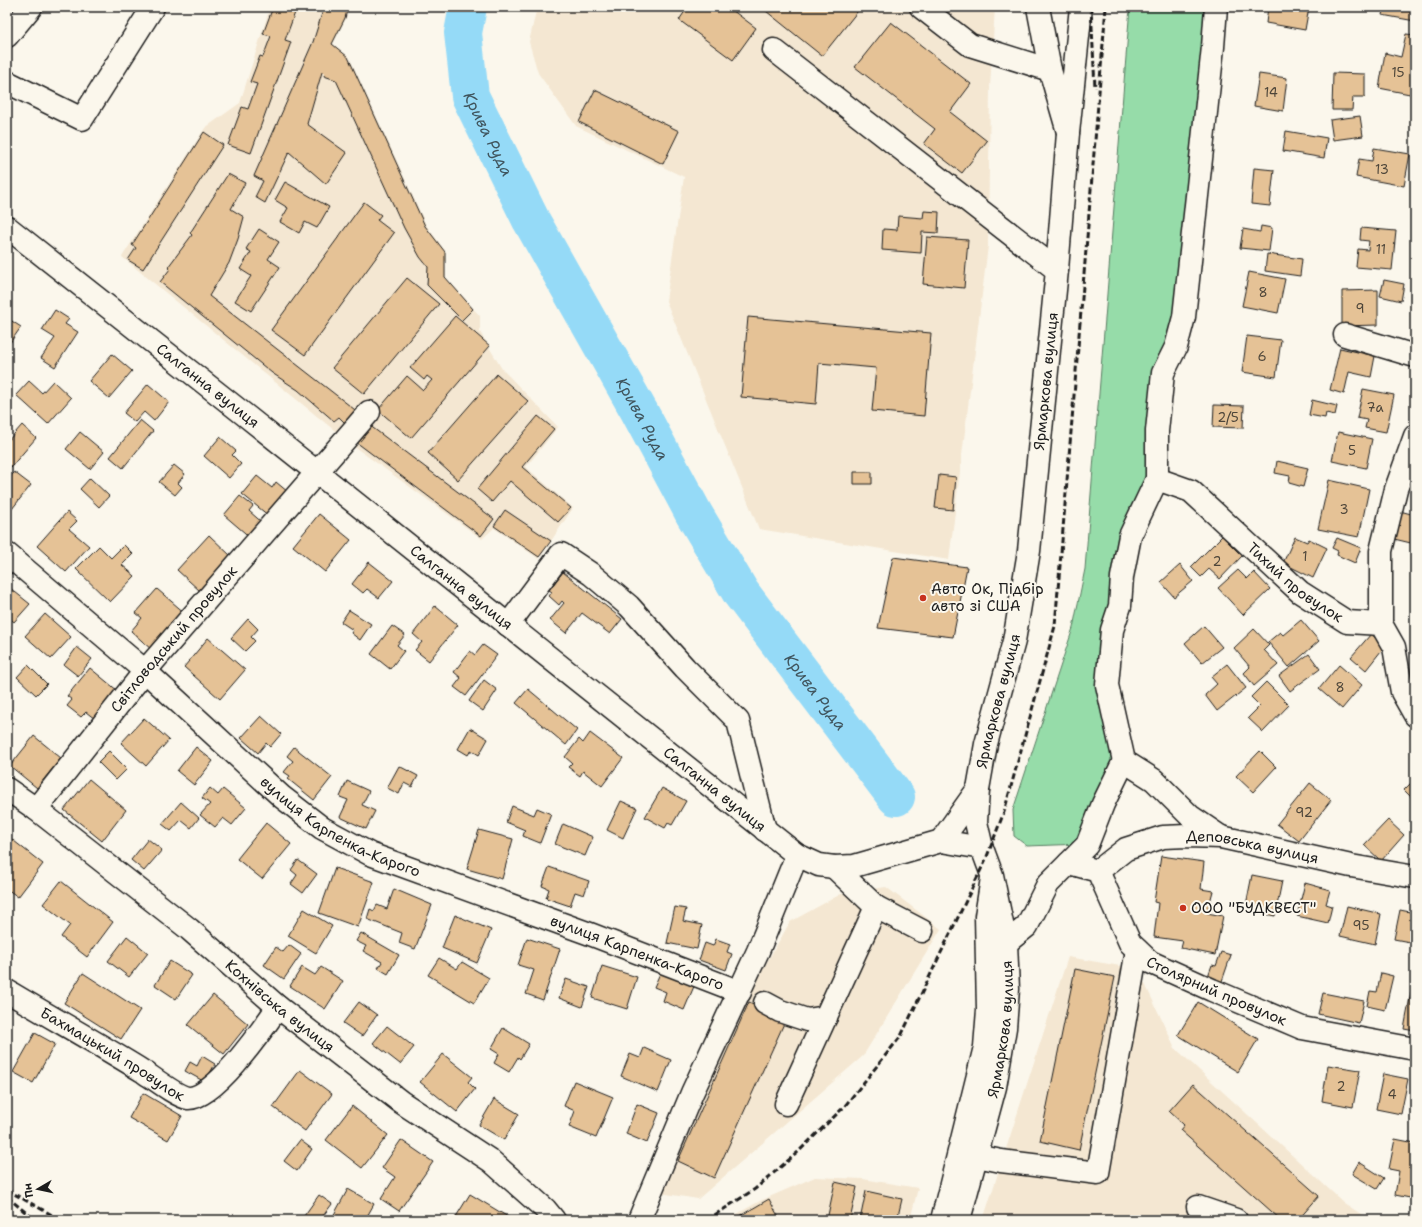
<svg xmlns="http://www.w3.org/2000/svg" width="1422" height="1227" font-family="'Shantell Sans',sans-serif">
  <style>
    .built { fill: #f4e7d2 }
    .green { fill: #96dca9; stroke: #597c62 }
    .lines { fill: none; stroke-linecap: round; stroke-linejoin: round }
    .river { stroke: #95daf7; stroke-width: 38 }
    .building { fill: #e5c296; stroke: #1c1c1c }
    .minor-casing { stroke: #1c1c1c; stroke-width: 25 }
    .major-casing { stroke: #1c1c1c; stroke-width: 25 }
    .minor { stroke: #fbf7ec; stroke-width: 22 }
    .major { stroke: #fbf7ec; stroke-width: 22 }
    .rail { stroke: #1c1c1c; stroke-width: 3; stroke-dasharray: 6 3; stroke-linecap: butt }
    .poi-dot { fill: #c8321e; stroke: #fbf7ec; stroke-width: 1.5 }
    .labels { text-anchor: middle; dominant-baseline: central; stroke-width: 4; stroke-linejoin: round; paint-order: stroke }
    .number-label { font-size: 13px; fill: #4e463a }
    .street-label { font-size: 15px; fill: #1c1c1c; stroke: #fbf7ec }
    .poi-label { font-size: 15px; fill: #1c1c1c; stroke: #fbf7ec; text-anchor: start }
    .water-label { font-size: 16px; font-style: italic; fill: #40555e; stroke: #fbf7ec }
  </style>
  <rect width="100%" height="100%" fill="#fbf7ec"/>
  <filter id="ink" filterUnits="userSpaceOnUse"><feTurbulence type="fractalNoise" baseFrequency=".025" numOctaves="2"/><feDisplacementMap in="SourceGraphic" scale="8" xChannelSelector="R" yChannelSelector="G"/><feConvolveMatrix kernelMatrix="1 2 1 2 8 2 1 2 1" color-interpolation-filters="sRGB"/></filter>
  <g filter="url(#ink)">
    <path class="built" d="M 270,7 L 349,7 L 346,18 L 333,44 L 349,57 L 426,225 L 445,251 L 446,278 L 480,316 L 480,332 L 502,369 L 558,427 L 526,467 L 573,508 L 539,559 L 494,528 L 482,539 L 356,448 L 122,257 L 205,128 L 240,103 Z
      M 537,7 L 995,7 L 990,87 L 988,246 L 949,560 L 759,529 L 666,301 L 684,177 L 576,126 L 538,73 L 529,42 Z
      M 886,887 L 941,929 L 863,1056 L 698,1199 L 660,1193 L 747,997 L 790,922 L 841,894 Z
      M 1068,957 L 1138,969 L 1175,1048 L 1344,1203 L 1370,1220 L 983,1220 Z
      M 815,1177 L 863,1179 L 918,1188 L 910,1220 L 726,1220 L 760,1201 Z"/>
    <path class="green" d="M 1130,7 L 1213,7 L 1152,477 L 1117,604 L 1119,764 L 1083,844 L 1027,846 L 1014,836 L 1013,810 L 1073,628 L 1085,569 Z"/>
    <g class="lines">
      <path class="river" id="s1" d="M 468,7 L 463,33 L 470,96 L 531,220 L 639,411 L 694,514 L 741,593 L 896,797"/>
    </g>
    <path class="building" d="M 273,7 L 297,7 L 285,40 L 291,42 L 251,153 L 228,145 L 242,107 L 248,109 L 257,84 L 250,82 L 260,56 L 263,57 L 271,36 L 263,34 Z
      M 324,7 L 348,7 L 345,18 L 332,44 L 348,57 L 425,226 L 445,252 L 445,277 L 473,309 L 462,320 L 427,285 L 428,267 L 420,257 L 404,228 L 336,80 L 324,76 L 325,73 L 322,72 L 307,124 L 347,153 L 326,184 L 289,152 L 265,203 L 255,197 L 263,181 L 254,176 L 313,42 Z
      M 688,7 L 728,7 L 756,28 L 733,60 L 679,20 Z
      M 761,7 L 861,7 L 822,56 Z
      M 1268,7 L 1309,7 L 1305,30 L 1266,23 Z
      M 1384,7 L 1415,7 L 1415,21 L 1382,15 Z
      M 891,22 L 971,84 L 950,112 L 987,141 L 962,173 L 924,144 L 935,129 L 855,67 Z
      M 1406,34 L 1415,35 L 1415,95 L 1379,88 L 1385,53 L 1401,57 Z
      M 1333,73 L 1365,74 L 1365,97 L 1353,97 L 1352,110 L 1332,110 Z
      M 1259,74 L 1287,78 L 1283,111 L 1254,106 Z
      M 595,90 L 679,131 L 663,164 L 579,122 Z
      M 1360,116 L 1363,136 L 1333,140 L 1330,120 Z
      M 1286,131 L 1327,138 L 1324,158 L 1283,151 Z
      M 204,132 L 223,145 L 143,269 L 128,260 L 136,248 L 132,245 Z
      M 1374,148 L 1410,154 L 1404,186 L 1356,177 L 1359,159 L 1372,161 Z
      M 1254,168 L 1274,170 L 1270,206 L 1251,204 Z
      M 228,174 L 245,183 L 231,209 L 244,217 L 238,239 L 229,263 L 209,296 L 359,413 L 348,426 L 339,417 L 334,421 L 298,390 L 272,373 L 160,282 L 170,269 L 168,267 L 192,235 L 190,233 Z
      M 285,182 L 329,207 L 317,228 L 305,222 L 299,233 L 280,222 L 288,208 L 275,200 Z
      M 364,202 L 381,215 L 377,220 L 394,233 L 305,355 L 271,330 Z
      M 924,211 L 939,212 L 938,233 L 922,232 L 921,253 L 882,250 L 883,229 L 897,230 L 898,216 L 923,218 Z
      M 1261,226 L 1272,228 L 1269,251 L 1240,248 L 1243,229 L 1260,232 Z
      M 1361,228 L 1396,231 L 1392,270 L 1356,267 L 1358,249 L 1368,250 L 1369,241 L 1360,240 Z
      M 259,229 L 279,242 L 268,259 L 280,267 L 251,311 L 235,301 L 251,276 L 240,269 L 251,252 L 246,249 Z
      M 927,237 L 968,240 L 964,288 L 923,284 Z
      M 1267,254 L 1302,259 L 1300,276 L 1265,271 Z
      M 1249,272 L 1285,279 L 1278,313 L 1242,306 Z
      M 407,278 L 439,304 L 364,394 L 332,368 Z
      M 1384,280 L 1404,284 L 1401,301 L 1380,296 Z
      M 1378,290 L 1378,325 L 1342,326 L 1342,291 Z
      M 55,310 L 69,319 L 65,324 L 78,332 L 55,367 L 41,358 L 55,338 L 42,330 Z
      M 455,316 L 490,346 L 411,438 L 378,410 L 407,376 L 423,390 L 432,380 L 427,376 L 424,380 L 410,368 Z
      M 748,317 L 931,333 L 924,416 L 872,411 L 876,368 L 819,363 L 816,404 L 741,397 Z
      M 7,318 L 21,327 L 7,347 Z
      M 1247,336 L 1281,340 L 1276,377 L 1242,372 Z
      M 1340,348 L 1375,356 L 1371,377 L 1349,372 L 1344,394 L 1330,390 Z
      M 112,354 L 132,371 L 109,398 L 89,381 Z
      M 497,374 L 528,401 L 458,480 L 428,453 Z
      M 29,381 L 42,393 L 53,381 L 71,398 L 48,424 L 16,395 Z
      M 148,384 L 169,402 L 154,421 L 144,412 L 135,422 L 124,413 Z
      M 1363,389 L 1394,395 L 1386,432 L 1365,428 L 1367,420 L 1357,418 Z
      M 1312,400 L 1337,406 L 1335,415 L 1326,413 L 1325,418 L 1309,415 Z
      M 1214,405 L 1244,406 L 1243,428 L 1213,427 Z
      M 538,416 L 554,429 L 522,467 L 571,508 L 558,522 L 510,481 L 492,502 L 477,489 Z
      M 140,420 L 153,431 L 123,468 L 110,457 Z
      M 22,425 L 36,438 L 11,467 L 7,464 L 7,442 Z
      M 369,425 L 494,519 L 481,536 L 356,442 Z
      M 80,432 L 104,452 L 90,469 L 66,449 Z
      M 1338,432 L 1372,439 L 1366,468 L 1332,461 Z
      M 220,437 L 236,451 L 232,455 L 241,464 L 229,478 L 204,456 Z
      M 1277,461 L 1308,468 L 1303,487 L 1289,483 L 1290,476 L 1275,473 Z
      M 174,465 L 185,474 L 178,483 L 182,487 L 175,495 L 159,482 Z
      M 14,472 L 31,485 L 8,514 L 7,514 L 7,481 Z
      M 854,472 L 872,472 L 872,484 L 854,484 Z
      M 939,475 L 956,477 L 953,510 L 935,508 Z
      M 257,476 L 272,488 L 276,482 L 288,492 L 269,516 L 242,494 Z
      M 90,478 L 109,496 L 99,507 L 80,489 Z
      M 1329,480 L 1369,489 L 1359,537 L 1318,529 Z
      M 240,496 L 253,506 L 249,511 L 265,525 L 252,539 L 224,515 Z
      M 505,510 L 551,541 L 539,557 L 494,526 Z
      M 1396,510 L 1415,515 L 1415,544 L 1390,538 Z
      M 67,512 L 77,521 L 69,529 L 89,546 L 66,572 L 37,546 Z
      M 319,514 L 351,540 L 325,572 L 293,546 Z
      M 209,535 L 232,557 L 200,591 L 177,570 Z
      M 1222,536 L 1242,556 L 1220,579 L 1209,569 L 1201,577 L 1191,567 Z
      M 1295,537 L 1307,542 L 1309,539 L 1327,548 L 1313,578 L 1283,563 Z
      M 1337,538 L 1361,548 L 1355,563 L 1337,555 L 1338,551 L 1332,548 Z
      M 124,545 L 133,554 L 122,565 L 135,576 L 110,602 L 76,569 L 99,546 L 111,558 Z
      M 893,557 L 967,567 L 953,637 L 878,628 Z
      M 369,562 L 393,581 L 379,598 L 367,589 L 363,593 L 352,584 Z
      M 1180,565 L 1193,581 L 1174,597 L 1161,582 Z
      M 1238,570 L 1247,579 L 1254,572 L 1270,589 L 1243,615 L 1218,588 Z
      M 563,572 L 622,619 L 610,634 L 582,613 L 566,633 L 550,620 L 564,603 L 562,601 L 559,605 L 549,596 L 552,592 L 549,590 Z
      M 10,588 L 30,604 L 14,622 L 7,616 L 7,592 Z
      M 157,589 L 186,614 L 153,651 L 131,631 L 142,618 L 136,613 Z
      M 435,606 L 458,625 L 429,661 L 415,650 L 422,642 L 413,634 Z
      M 349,610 L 371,624 L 360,640 L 351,633 L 353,630 L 341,622 Z
      M 45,614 L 71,637 L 51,659 L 25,636 Z
      M 248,619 L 258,629 L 251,637 L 255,641 L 245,651 L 231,638 Z
      M 1301,620 L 1319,641 L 1289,667 L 1268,642 L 1280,632 L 1283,635 Z
      M 392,626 L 405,635 L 397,645 L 404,651 L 390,669 L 371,654 Z
      M 1204,626 L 1222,647 L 1202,663 L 1185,643 Z
      M 1254,629 L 1269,645 L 1264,650 L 1278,665 L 1254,686 L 1244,673 L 1250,667 L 1234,648 Z
      M 1371,634 L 1385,646 L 1366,670 L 1351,657 Z
      M 208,638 L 245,670 L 220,699 L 184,667 Z
      M 483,645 L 497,655 L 466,696 L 454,687 L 461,678 L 454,672 L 470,651 L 475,655 Z
      M 77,647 L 92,659 L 78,676 L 64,665 Z
      M 1309,654 L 1320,669 L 1290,691 L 1279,676 Z
      M 1227,664 L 1246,688 L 1217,711 L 1205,695 L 1217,684 L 1211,677 Z
      M 28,665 L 47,684 L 36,695 L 17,677 Z
      M 1339,665 L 1362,685 L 1342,709 L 1319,689 Z
      M 90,668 L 118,691 L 95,719 L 86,712 L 81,717 L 67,706 L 72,700 L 67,696 Z
      M 484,680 L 497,690 L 483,711 L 469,701 Z
      M 1266,682 L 1289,705 L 1263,732 L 1248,718 L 1260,706 L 1251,697 Z
      M 528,689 L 577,730 L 566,745 L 516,703 Z
      M 261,716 L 281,734 L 270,747 L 266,743 L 258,753 L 241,738 Z
      M 144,718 L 169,740 L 146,766 L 121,743 Z
      M 470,728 L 488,739 L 479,755 L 471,750 L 468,755 L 458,749 Z
      M 590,733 L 623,758 L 602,786 L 583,771 L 580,776 L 568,767 L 572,763 L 565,757 L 579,739 L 583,743 Z
      M 34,736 L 61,758 L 37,788 L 10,766 Z
      M 196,747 L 213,761 L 194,785 L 177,771 Z
      M 294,747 L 332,777 L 314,800 L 288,779 L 290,776 L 284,772 L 293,761 L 287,756 Z
      M 109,751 L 127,769 L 116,780 L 98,762 Z
      M 1260,751 L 1276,767 L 1253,792 L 1236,776 Z
      M 399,766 L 418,776 L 412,787 L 404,783 L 399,794 L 387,788 Z
      M 89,779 L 126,810 L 102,841 L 64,810 Z
      M 1415,779 L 1415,801 L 1404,790 Z
      M 347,781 L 369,791 L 362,805 L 375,811 L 366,829 L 340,817 L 348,800 L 340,797 Z
      M 1310,783 L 1331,800 L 1299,841 L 1277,824 Z
      M 210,788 L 218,795 L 223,789 L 246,808 L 232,825 L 223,818 L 215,827 L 200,815 L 210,804 L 202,798 Z
      M 662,788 L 686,801 L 672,825 L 668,823 L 665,828 L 645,817 Z
      M 621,801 L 637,808 L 623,838 L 607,830 Z
      M 181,802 L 199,818 L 191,828 L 181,820 L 171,831 L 162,824 Z
      M 512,806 L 534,815 L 537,808 L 551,814 L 540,843 L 523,836 L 525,830 L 506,822 Z
      M 1388,820 L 1404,835 L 1381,861 L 1364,845 Z
      M 266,823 L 291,844 L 262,879 L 237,859 Z
      M 563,824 L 593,837 L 585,856 L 555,844 Z
      M 479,830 L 513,839 L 502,879 L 467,869 Z
      M 9,837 L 43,864 L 18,897 L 7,889 L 7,840 Z
      M 148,839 L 162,850 L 144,871 L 131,860 Z
      M 1161,856 L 1204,862 L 1201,889 L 1213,891 L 1207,913 L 1223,916 L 1215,955 L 1181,948 L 1183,941 L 1154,937 L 1158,903 L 1154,902 Z
      M 298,860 L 317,874 L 303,893 L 291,884 L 297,875 L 291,870 Z
      M 549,867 L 589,881 L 584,895 L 575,892 L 570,906 L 546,898 L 549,889 L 542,886 Z
      M 335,868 L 374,882 L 358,927 L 319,913 Z
      M 1252,875 L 1282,881 L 1275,916 L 1245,910 Z
      M 61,881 L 113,922 L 87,957 L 61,937 L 70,925 L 43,904 Z
      M 1305,883 L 1330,890 L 1326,904 L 1332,906 L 1328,923 L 1297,916 Z
      M 394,889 L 432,905 L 415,949 L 399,943 L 402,933 L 367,919 L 370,909 L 374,911 L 377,905 L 387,909 Z
      M 1347,906 L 1381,914 L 1375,944 L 1340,936 Z
      M 675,907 L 686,909 L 683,921 L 702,925 L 697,949 L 667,943 Z
      M 304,909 L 332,926 L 316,953 L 288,936 Z
      M 1400,910 L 1415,913 L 1415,943 L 1394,939 Z
      M 455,915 L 491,930 L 477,963 L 442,948 Z
      M 361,933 L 399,955 L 388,974 L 378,968 L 382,962 L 363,951 L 366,946 L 356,941 Z
      M 127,936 L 148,953 L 129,977 L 108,961 Z
      M 527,938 L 560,949 L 543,1000 L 526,994 L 534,970 L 518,965 Z
      M 716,939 L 730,944 L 727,952 L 732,954 L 726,970 L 699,960 L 705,943 L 713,946 Z
      M 289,945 L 301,954 L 284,979 L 264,965 L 276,947 L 283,952 Z
      M 1221,952 L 1231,955 L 1221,984 L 1207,979 L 1212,965 L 1216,966 Z
      M 439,958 L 457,969 L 462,962 L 489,978 L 474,1003 L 428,975 Z
      M 170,961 L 192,975 L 176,999 L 155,985 Z
      M 602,966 L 637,977 L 627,1009 L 592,998 Z
      M 302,967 L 315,975 L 321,967 L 343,981 L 325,1009 L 290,986 Z
      M 1075,969 L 1115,977 L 1079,1150 L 1040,1141 Z
      M 661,971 L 695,984 L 684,1010 L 663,1001 L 666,992 L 654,987 Z
      M 83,973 L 140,1010 L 121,1039 L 64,1003 Z
      M 1381,973 L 1393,976 L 1385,1010 L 1367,1006 L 1370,991 L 1377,992 Z
      M 566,979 L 589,987 L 582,1007 L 559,998 Z
      M 1411,992 L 1415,993 L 1415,1031 L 1404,1029 Z
      M 1323,993 L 1364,1001 L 1359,1023 L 1318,1014 Z
      M 213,995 L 248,1024 L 224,1054 L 188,1025 Z
      M 359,1002 L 377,1015 L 362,1036 L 343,1023 Z
      M 749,1002 L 786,1019 L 714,1178 L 678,1161 Z
      M 1198,1002 L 1258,1039 L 1238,1072 L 1178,1035 Z
      M 387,1026 L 414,1047 L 400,1064 L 373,1043 Z
      M 503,1028 L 529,1044 L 520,1059 L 518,1057 L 509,1072 L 494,1063 L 499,1054 L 491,1049 Z
      M 35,1033 L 55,1044 L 33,1083 L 13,1072 Z
      M 644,1048 L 671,1060 L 658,1092 L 621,1076 L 630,1054 L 640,1058 Z
      M 443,1054 L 472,1077 L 468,1082 L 475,1089 L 457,1112 L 420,1082 Z
      M 202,1056 L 215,1064 L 205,1082 L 185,1071 L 190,1062 L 197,1066 Z
      M 1328,1065 L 1360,1070 L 1353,1107 L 1322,1101 Z
      M 300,1070 L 332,1094 L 305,1131 L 273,1107 Z
      M 1383,1074 L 1408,1079 L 1401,1114 L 1376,1109 Z
      M 574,1081 L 613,1097 L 596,1138 L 569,1127 L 575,1111 L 564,1106 Z
      M 1193,1084 L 1319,1196 L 1298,1220 L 1281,1220 L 1180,1130 L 1184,1125 L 1169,1111 Z
      M 143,1093 L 182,1116 L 168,1140 L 129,1118 Z
      M 494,1099 L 519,1114 L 504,1140 L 479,1125 Z
      M 637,1104 L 659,1113 L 647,1143 L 626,1134 Z
      M 352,1106 L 388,1135 L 362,1168 L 326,1140 Z
      M 1395,1139 L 1415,1143 L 1415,1199 L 1395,1195 L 1399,1171 L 1389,1169 Z
      M 300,1140 L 312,1149 L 297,1171 L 284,1161 Z
      M 401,1140 L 433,1162 L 399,1211 L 381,1199 L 395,1177 L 382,1168 Z
      M 1359,1162 L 1384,1178 L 1377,1189 L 1352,1174 Z
      M 835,1182 L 857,1187 L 850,1220 L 827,1220 Z
      M 348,1189 L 374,1204 L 365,1220 L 331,1220 Z
      M 866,1191 L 902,1199 L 897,1220 L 860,1220 Z
      M 470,1194 L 513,1220 L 454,1220 Z
      M 319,1195 L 332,1204 L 320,1220 L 310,1220 L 304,1216 Z
      M 769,1199 L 780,1220 L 733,1220 Z"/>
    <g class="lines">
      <defs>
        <g id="minor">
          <path d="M 921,7 L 970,45 L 1050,70"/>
          <path d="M 1038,7 L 1050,70 L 1068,132"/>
          <path d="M 1216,7 L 1213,47 L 1184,317 L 1176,347 L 1163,373 L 1157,431 L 1157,479 L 1130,536 L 1122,577 L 1120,606 L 1112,630 L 1107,685 L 1124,761 L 1154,780 L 1190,816 L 1221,837"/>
          <path d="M 7,36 L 31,7"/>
          <path d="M 774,50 L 1057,270"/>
          <path d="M 7,82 L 82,119 L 153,7"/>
          <path id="s2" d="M 7,227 L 245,415 L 797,855 L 819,865 L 834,867 L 854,866 L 941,841 L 982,848"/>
          <path d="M 1345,335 L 1415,356"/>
          <path id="s3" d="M 1157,479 L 1191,491 L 1300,592 L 1347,622 L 1381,624 L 1394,647 L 1402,692 L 1415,715"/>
          <path id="s4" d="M 7,554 L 145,671 L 282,797 L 322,828 L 370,854 L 590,934 L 740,992"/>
          <path d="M 1381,624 L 1381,551 L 1396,489 L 1415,436"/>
          <path d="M 508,625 L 561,554 L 591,574 L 629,606 L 685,668 L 738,721 L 765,830"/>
          <path id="s5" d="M 7,789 L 36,809 L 189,929 L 278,1007 L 401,1102 L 491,1161 L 545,1209 L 554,1220"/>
          <path id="s6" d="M 36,809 L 145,671 L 369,412"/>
          <path d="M 941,841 L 978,789"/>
          <path id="s7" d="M 1069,863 L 1098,871 L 1130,943 L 1150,962 L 1212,990 L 1302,1028 L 1415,1049"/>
          <path d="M 834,867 L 876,907 L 922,931"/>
          <path id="s8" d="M 1098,871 L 1126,849 L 1163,837 L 1187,836 L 1221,837 L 1351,866 L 1415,877"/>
          <path d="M 1006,943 L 1027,926 L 1048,884 L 1087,845 L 1103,804 L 1124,761"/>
          <path id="s9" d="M 7,991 C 52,1018 99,1044 144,1072 C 153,1078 178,1097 188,1098 C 214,1100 264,1027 278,1007"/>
          <path d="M 765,1003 L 780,1011 L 807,1020 L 826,1017"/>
          <path d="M 786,1104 L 876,907"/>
          <path d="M 977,1156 L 1001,1161 L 1098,1173 L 1137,950"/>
          <path d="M 1198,1207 L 1236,1220"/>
          <path d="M 639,1220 L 692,1093 L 758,951 L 797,855"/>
          <path d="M 942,1220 L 985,1047 L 988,1010 L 986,916 L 992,878"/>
        </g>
        <g id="major">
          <path id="s10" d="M 959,1220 L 995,1087 L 1005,1028 L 1008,989 L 1006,943 L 992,875 L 982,848 L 976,822 L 978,789 L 986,744 L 1014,641 L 1029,551 L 1057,270 L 1068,133 L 1081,7"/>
        </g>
      </defs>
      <use href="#minor" class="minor-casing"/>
      <use href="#major" class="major-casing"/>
      <use href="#minor" class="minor"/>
      <use href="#major" class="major"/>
      <path class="rail" d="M 1091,7 L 1095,88
        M 7,1190 L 61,1220
        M 7,1197 L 35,1220
        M 707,1220 L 755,1189 L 797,1153 L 844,1107 L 901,1036 L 986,859 L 1004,812 L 1055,626 L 1106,7"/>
    </g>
  </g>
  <g class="poi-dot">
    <circle cx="923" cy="598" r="4"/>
    <circle cx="1183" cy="908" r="4"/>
  </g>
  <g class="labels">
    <g class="number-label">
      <text x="1398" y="72">15</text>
      <text x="1271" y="92">14</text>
      <text x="1382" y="169">13</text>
      <text x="1381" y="249">11</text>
      <text x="1263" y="292">8</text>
      <text x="1360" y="308">9</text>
      <text x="1262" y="356">6</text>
      <text x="1375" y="407">7а</text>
      <text x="1228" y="417">2/5</text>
      <text x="1352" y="450">5</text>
      <text x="1344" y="509">3</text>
      <text x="1305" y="556">1</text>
      <text x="1217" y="561">2</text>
      <text x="1340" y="687">8</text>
      <text x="1304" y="812">92</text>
      <text x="1361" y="925">95</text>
      <text x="1341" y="1086">2</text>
      <text x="1392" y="1094">4</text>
    </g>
    <g class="street-label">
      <text stroke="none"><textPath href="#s10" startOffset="855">Ярмаркова вулиця</textPath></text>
      <text stroke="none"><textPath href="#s2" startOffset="256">Салганна вулиця</textPath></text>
      <text stroke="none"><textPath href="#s3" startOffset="175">Тихий провулок</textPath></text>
      <text stroke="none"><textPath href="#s2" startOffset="580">Салганна вулиця</textPath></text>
      <text stroke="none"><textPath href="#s6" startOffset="219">Світловодський провулок</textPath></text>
      <text stroke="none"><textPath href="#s10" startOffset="531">Ярмаркова вулиця</textPath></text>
      <text stroke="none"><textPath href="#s2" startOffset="904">Салганна вулиця</textPath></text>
      <text stroke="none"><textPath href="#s4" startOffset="433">вулиця Карпенка-Карого</textPath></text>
      <text stroke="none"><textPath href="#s8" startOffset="165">Деповська вулиця</textPath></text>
      <text stroke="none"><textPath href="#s4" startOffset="757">вулиця Карпенка-Карого</textPath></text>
      <text stroke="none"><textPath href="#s7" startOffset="209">Столярний провулок</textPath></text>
      <text stroke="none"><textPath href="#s5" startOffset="349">Кохнівська вулиця</textPath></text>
      <text stroke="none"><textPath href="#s10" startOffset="196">Ярмаркова вулиця</textPath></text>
      <text stroke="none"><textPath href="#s9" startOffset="123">Бахмацький провулок</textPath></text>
    </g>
    <g class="poi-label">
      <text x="931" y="589">Авто Ок, Підбір<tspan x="931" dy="17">авто зі США</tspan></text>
      <text x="1191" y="908">ООО "БУДКВЕСТ"</text>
    </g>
    <g class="water-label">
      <text stroke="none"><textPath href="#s1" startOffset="132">Крива Руда</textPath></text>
      <text stroke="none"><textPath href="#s1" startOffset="456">Крива Руда</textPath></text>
      <text stroke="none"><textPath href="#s1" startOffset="780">Крива Руда</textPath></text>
    </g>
  </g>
  <rect width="1422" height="1227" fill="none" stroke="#fbf7ec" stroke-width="24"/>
  <rect x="12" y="12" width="1398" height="1203" fill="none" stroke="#1c1c1c" stroke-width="1.5" filter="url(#ink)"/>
  <g transform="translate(38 1189) rotate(261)" stroke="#fbf7ec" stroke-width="3" paint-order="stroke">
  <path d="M0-3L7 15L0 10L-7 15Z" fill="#1c1c1c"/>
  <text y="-6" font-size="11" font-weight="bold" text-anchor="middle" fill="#1c1c1c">Пн</text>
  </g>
</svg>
